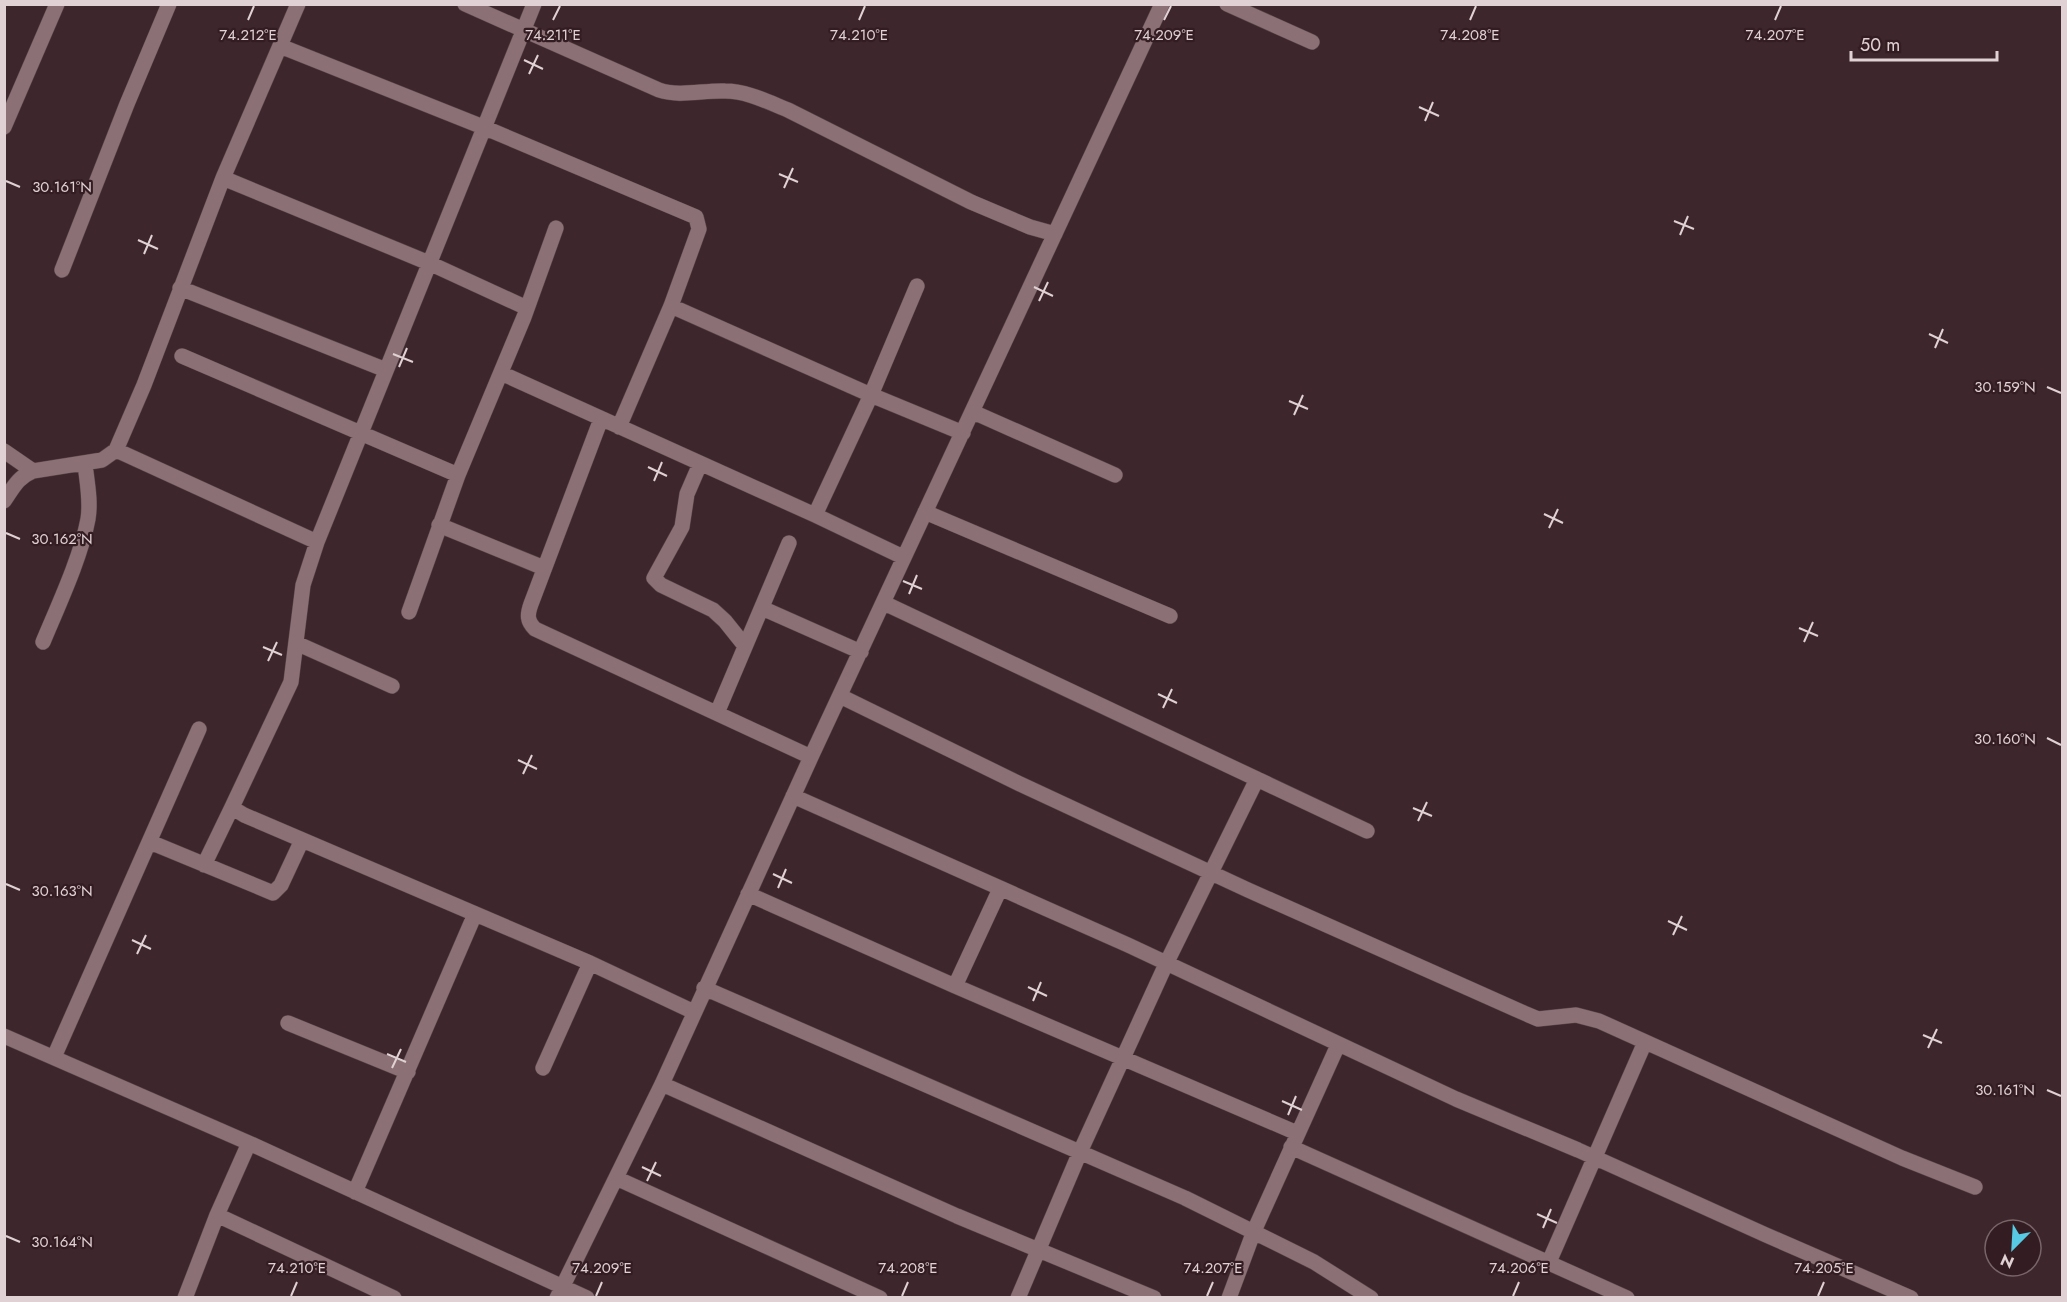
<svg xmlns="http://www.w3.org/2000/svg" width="2067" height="1302" font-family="Jost,sans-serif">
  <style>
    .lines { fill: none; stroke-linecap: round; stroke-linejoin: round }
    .minor-casing { stroke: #58454a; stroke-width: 16 }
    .minor { stroke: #8b7176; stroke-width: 15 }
    .ticks { fill: none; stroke: #e0d1d4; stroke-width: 2 }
    .ticks-label { font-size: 15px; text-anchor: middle; fill: #e0d1d4; stroke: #331d22; stroke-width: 4.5; stroke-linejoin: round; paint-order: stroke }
  </style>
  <rect width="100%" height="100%" fill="#3d272c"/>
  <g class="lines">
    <defs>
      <path id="minor" d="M 465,4 L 659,90 C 680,97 703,90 725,91 C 747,91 768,102 788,110 L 971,202 L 1030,227 L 1055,234
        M 534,4 L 317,542 L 303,585 L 291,682 L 233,805 L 236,810 L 244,815 L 590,963 L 694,1012
        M 1227,4 L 1312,42
        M 280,46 L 483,127 L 696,217 L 699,229 L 671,306 L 619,427
        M 4,127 L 57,4
        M 223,178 L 429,263 L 527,308
        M 62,270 L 127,104 L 169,4
        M 180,288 L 386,370
        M 671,306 L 871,395 L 963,433
        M 182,356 L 458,475
        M 501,373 L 815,515 L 903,557
        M 973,412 L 1115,475
        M 601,419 L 531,604 C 527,615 527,621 535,629 L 811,757
        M 116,450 L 317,542
        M 4,451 L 33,471
        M 700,464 L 687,494 L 682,527 L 654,578 L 661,585 L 713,610 L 725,621 L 745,646
        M 4,501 C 13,488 18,477 33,471 L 102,460 L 116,450 L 144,385 L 223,178 L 298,4
        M 925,512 L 1170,616
        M 815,515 L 871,395 L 917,286
        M 439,525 L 544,568
        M 884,603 L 1367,831
        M 762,608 L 861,652
        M 409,612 L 458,475 L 524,317 L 556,228
        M 43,642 C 58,606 81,557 88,519 C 91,501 87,482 85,464
        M 296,643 L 392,686
        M 840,696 L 1020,784 L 1248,890 L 1524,1013 L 1538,1019 L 1576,1015 L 1599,1021 L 1902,1158 L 1975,1187
        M 717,713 L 789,543
        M 793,796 L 1128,945 L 1456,1099 L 1578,1150 L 1766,1235 L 1911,1298
        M 150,842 L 273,893 L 281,885 L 302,840
        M 204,865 L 233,805
        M 748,894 L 955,986 L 1297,1133
        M 955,986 L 1000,889
        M 704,988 L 1185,1198 L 1314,1262 L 1371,1298
        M 288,1023 L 408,1072
        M 4,1036 L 249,1143 L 587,1298
        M 54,1057 L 199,729
        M 543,1068 L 590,963
        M 662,1084 L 957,1216 L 1154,1298
        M 1291,1147 L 1627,1298
        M 616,1178 L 880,1298
        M 355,1192 L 475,914
        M 217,1215 L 394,1298
        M 1549,1262 L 1645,1042
        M 185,1298 L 217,1215 L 249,1143
        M 557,1298 L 662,1084 L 811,757 L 1162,4
        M 1018,1298 L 1080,1152 L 1166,964 L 1257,779
        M 1229,1298 L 1254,1231 L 1338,1045"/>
    </defs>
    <use href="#minor" class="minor-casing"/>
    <use href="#minor" class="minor"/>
  </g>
  <path class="ticks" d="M 248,20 L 254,6M 553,20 L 560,6M 859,20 L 865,6M 1164,20 L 1171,6M 1470,20 L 1476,6M 1775,20 L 1781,6M 524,60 L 543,69M 529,74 L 538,55M 1419,107 L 1439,116M 1425,121 L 1433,102M 779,174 L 798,182M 6,181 L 20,187M 784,188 L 793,168M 1674,221 L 1694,229M 1680,235 L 1688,216M 138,240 L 158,249M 144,254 L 152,235M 1034,287 L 1053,296M 1039,301 L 1048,282M 1929,334 L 1948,343M 1935,348 L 1943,329M 393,354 L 413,362M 399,367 L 407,348M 2047,387 L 2061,393M 1289,401 L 1308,409M 1294,415 L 1303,395M 648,467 L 667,476M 654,481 L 662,462M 1544,514 L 1563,523M 1549,528 L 1558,509M 6,533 L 20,539M 903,581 L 922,589M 909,594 L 917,575M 1799,628 L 1818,636M 1804,642 L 1813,622M 263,647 L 282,655M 268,661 L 277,642M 1158,694 L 1177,703M 1163,708 L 1172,689M 2047,738 L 2061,745M 518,760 L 537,769M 523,774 L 532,755M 1413,808 L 1432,816M 1418,821 L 1427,802M 773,874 L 792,883M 6,884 L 20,890M 778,888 L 786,869M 1668,921 L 1687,930M 1673,935 L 1682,916M 132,940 L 151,949M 137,954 L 146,935M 1028,987 L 1047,996M 1033,1001 L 1041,982M 1923,1035 L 1942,1043M 1928,1048 L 1937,1029M 387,1054 L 406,1062M 392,1068 L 401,1049M 2047,1090 L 2061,1096M 1282,1101 L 1302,1110M 1288,1115 L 1296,1096M 642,1167 L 661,1176M 647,1181 L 656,1162M 1537,1214 L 1557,1223M 1543,1228 L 1551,1209M 6,1236 L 20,1242M 291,1296 L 297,1282M 596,1296 L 602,1282M 902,1296 L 908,1282M 1207,1296 L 1213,1282M 1513,1296 L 1519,1282M 1818,1296 L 1824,1282"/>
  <g class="ticks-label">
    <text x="248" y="40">74.212°E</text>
    <text x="553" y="40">74.211°E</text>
    <text x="859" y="40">74.210°E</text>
    <text x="1164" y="40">74.209°E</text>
    <text x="1470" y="40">74.208°E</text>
    <text x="1775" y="40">74.207°E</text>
    <text x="62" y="192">30.161°N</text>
    <text x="2005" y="392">30.159°N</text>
    <text x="62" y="544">30.162°N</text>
    <text x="2005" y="744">30.160°N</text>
    <text x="62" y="896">30.163°N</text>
    <text x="2005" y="1095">30.161°N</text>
    <text x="62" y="1247">30.164°N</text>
    <text x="297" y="1273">74.210°E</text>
    <text x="602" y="1273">74.209°E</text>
    <text x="908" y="1273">74.208°E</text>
    <text x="1213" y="1273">74.207°E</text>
    <text x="1519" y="1273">74.206°E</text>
    <text x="1824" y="1273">74.205°E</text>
  </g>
  <rect width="2067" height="1302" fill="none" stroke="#e0d1d4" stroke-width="12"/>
  <g transform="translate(2013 1248) rotate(204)"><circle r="28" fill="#331d22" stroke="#786569" stroke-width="1.5"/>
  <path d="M0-4.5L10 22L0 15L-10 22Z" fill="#57c9e2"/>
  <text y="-9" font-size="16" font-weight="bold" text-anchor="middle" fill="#e0d1d4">N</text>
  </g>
  <path d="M1851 51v9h146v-9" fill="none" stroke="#e0d1d4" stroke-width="3"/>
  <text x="1860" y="51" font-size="18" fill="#e0d1d4" stroke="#331d22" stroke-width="4.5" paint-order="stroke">50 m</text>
</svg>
